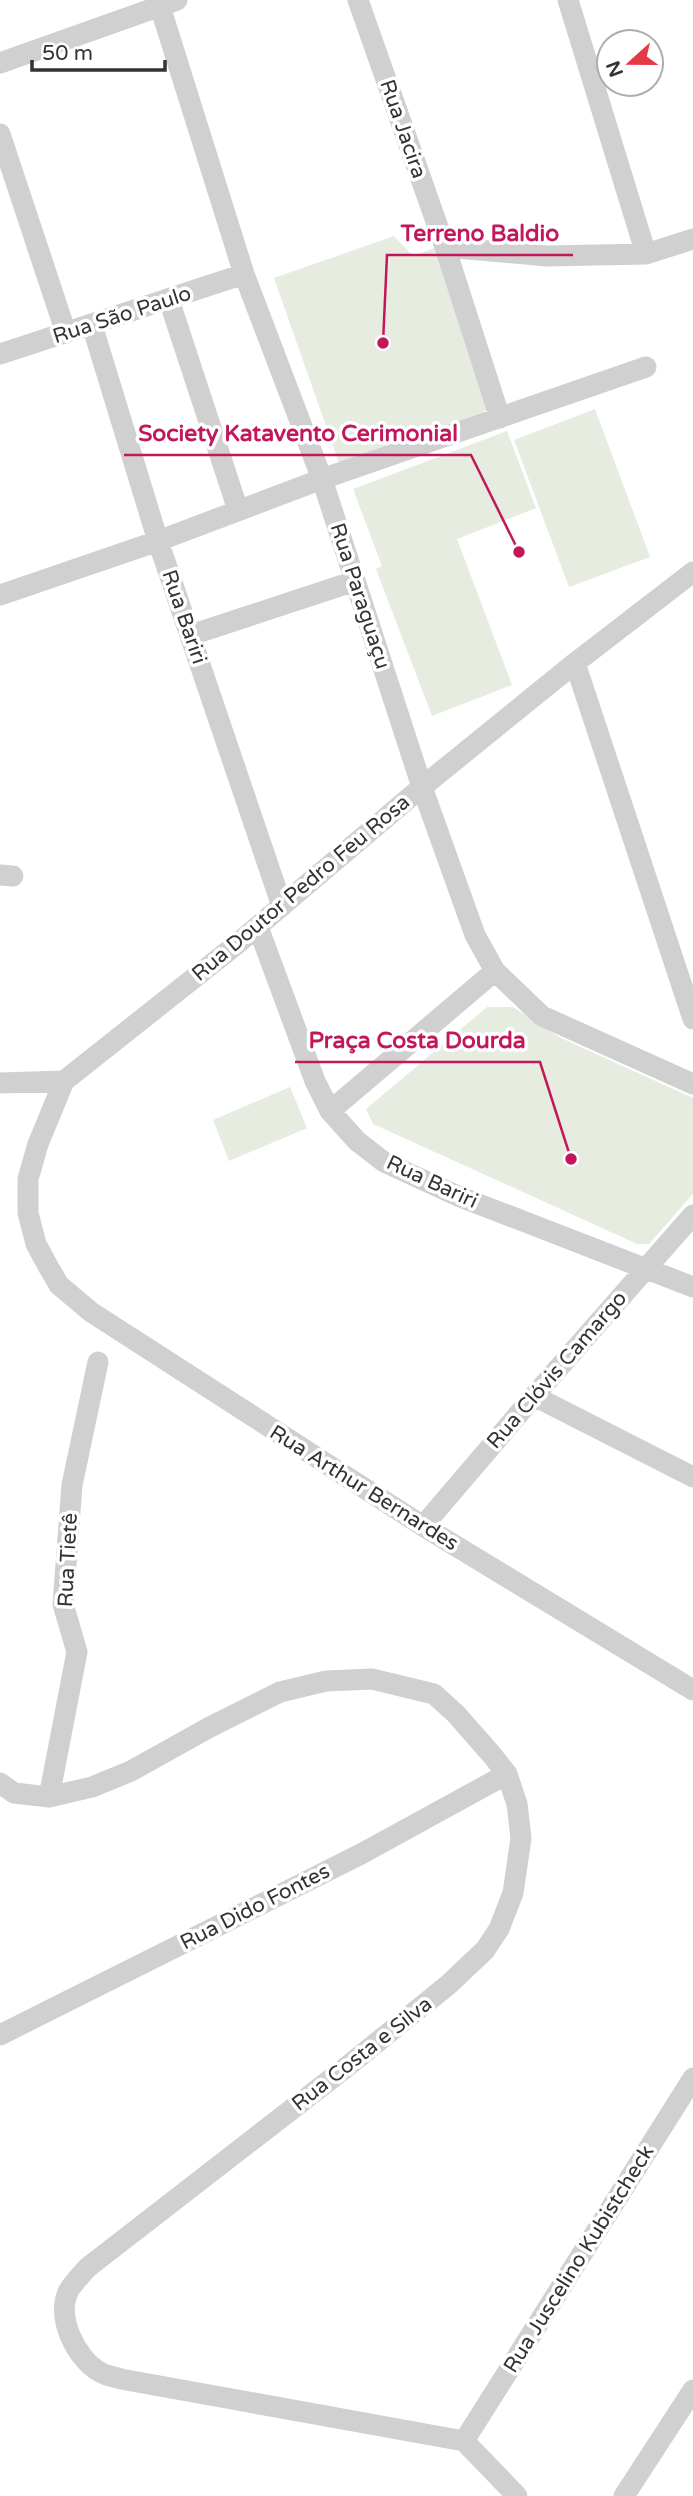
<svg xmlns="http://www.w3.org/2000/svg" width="693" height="2496" font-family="'Varela Round',sans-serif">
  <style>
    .green { fill: #e6ecdf }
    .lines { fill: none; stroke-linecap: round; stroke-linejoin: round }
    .street { stroke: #d0d0d0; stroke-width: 21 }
    .labels { text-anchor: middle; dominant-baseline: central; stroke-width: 7; stroke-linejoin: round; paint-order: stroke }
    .street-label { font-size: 21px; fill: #333; stroke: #fff }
    .leader { fill: none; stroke: #c2185b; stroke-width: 2.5 }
    .callout-dot { fill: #c2185b; stroke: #fff; stroke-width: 2.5 }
    .callout-label { font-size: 23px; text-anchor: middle; font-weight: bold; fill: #c2185b; stroke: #fff; stroke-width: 7; stroke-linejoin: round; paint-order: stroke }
  </style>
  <rect width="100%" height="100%" fill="#fff"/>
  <path class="green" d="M 394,236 L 413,256 L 437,247 L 491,409 L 339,463 L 274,278 Z
    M 595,409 L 650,557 L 569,587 L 514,440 Z
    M 507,431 L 536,508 L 457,539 L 512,685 L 432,716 L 376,569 L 382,566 L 353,489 Z
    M 487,1007 L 513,1007 L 561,1038 L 693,1098 L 693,1194 L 649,1244 L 637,1244 L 373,1124 L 366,1109 Z
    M 290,1087 L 307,1128 L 229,1161 L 213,1120 Z"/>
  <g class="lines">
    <path class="street" d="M 158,0 L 244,274 L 322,479 L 422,787 L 475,935 L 495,971 L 542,1016 L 693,1084
      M 358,0 L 445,247 L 500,418
      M 568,0 L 646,254
      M 0,63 L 177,0
      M 0,134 L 66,333
      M 445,247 L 547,256 L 646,254 L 693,239
      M 169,300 L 238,510
      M 92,325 L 158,541 L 282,906
      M 0,354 L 244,274
      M 693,572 L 575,663 L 422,787 L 237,944 L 64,1081 L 38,1144 L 28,1179 L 28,1213 L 36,1244 L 49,1268 L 59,1285 L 91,1312 L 423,1526 L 693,1690
      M 0,595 L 158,541 L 322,479 L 646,367
      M 191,635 L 355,581
      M 575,663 L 693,1019
      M 0,875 L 13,876
      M 258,927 L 315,1081 L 330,1111 L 357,1141 L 384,1162 L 458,1196 L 693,1287
      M 0,1083 L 64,1081
      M 330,1111 L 495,971
      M 534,1396 L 693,1477
      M 423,1526 L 534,1396 L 693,1215
      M 0,1783 L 14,1793 L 49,1797 L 92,1787 L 131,1771 L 210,1727 L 280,1692 L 326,1681 L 372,1679 L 434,1694 L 456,1714 L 492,1755 L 507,1774 L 517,1804 L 521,1838 L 513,1893 L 499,1929 L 485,1950 L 448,1985 L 349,2065 L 87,2268 C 81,2275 74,2282 69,2290 C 55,2316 76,2359 100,2372 C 106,2376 115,2377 121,2379 L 464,2441 L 517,2496
      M 49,1797 L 77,1652 L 63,1604 L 72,1485 L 98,1362
      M 0,2035 L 361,1854 L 507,1774
      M 464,2441 L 693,2078
      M 624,2496 L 693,2390"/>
  </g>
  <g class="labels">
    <g class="street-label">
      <text transform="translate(403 129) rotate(71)">Rua Jacira</text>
      <text transform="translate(122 315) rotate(-18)">Rua São Paulo</text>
      <text transform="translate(360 596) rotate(72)">Rua Paraguaçu</text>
      <text transform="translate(184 617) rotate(71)">Rua Bariri</text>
      <text transform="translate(301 888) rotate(-40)">Rua Doutor Pedro Feu Rosa</text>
      <text transform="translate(432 1182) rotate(25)">Rua Bariri</text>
      <text transform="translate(557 1370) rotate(-49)">Rua Clóvis Camargo</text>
      <text transform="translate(364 1488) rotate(32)">Rua Arthur Bernardes</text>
      <text transform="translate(68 1560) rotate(-87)">Rua Tietê</text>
      <text transform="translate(255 1907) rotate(-27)">Rua Dido Fontes</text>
      <text transform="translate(362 2054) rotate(-38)">Rua Costa e Silva</text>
      <text transform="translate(579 2259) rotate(-58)">Rua Juscelino Kubistcheck</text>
    </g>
  </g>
  <path class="leader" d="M383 343L387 255H573M519 552L471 455H124M571 1159L540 1062H295"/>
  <g class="callout-dot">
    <circle cx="383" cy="343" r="7"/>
    <circle cx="519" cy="552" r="7"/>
    <circle cx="571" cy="1159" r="7"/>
  </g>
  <g class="callout-label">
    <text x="480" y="241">Terreno Baldio</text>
    <text x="298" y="441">Society Katavento Cerimonial</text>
    <text x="417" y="1048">Praça Costa Dourda</text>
  </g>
  <g transform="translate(630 63) rotate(249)"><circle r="33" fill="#ffffff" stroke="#adadad" stroke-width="2"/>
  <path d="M0-5L12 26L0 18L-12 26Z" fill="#e63946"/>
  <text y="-10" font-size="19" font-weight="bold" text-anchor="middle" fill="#333333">N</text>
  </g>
  <path d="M32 60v10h133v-10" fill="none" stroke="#333333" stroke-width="3.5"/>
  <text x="42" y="60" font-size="21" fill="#333333" stroke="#ffffff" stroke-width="5" paint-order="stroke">50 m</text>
</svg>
